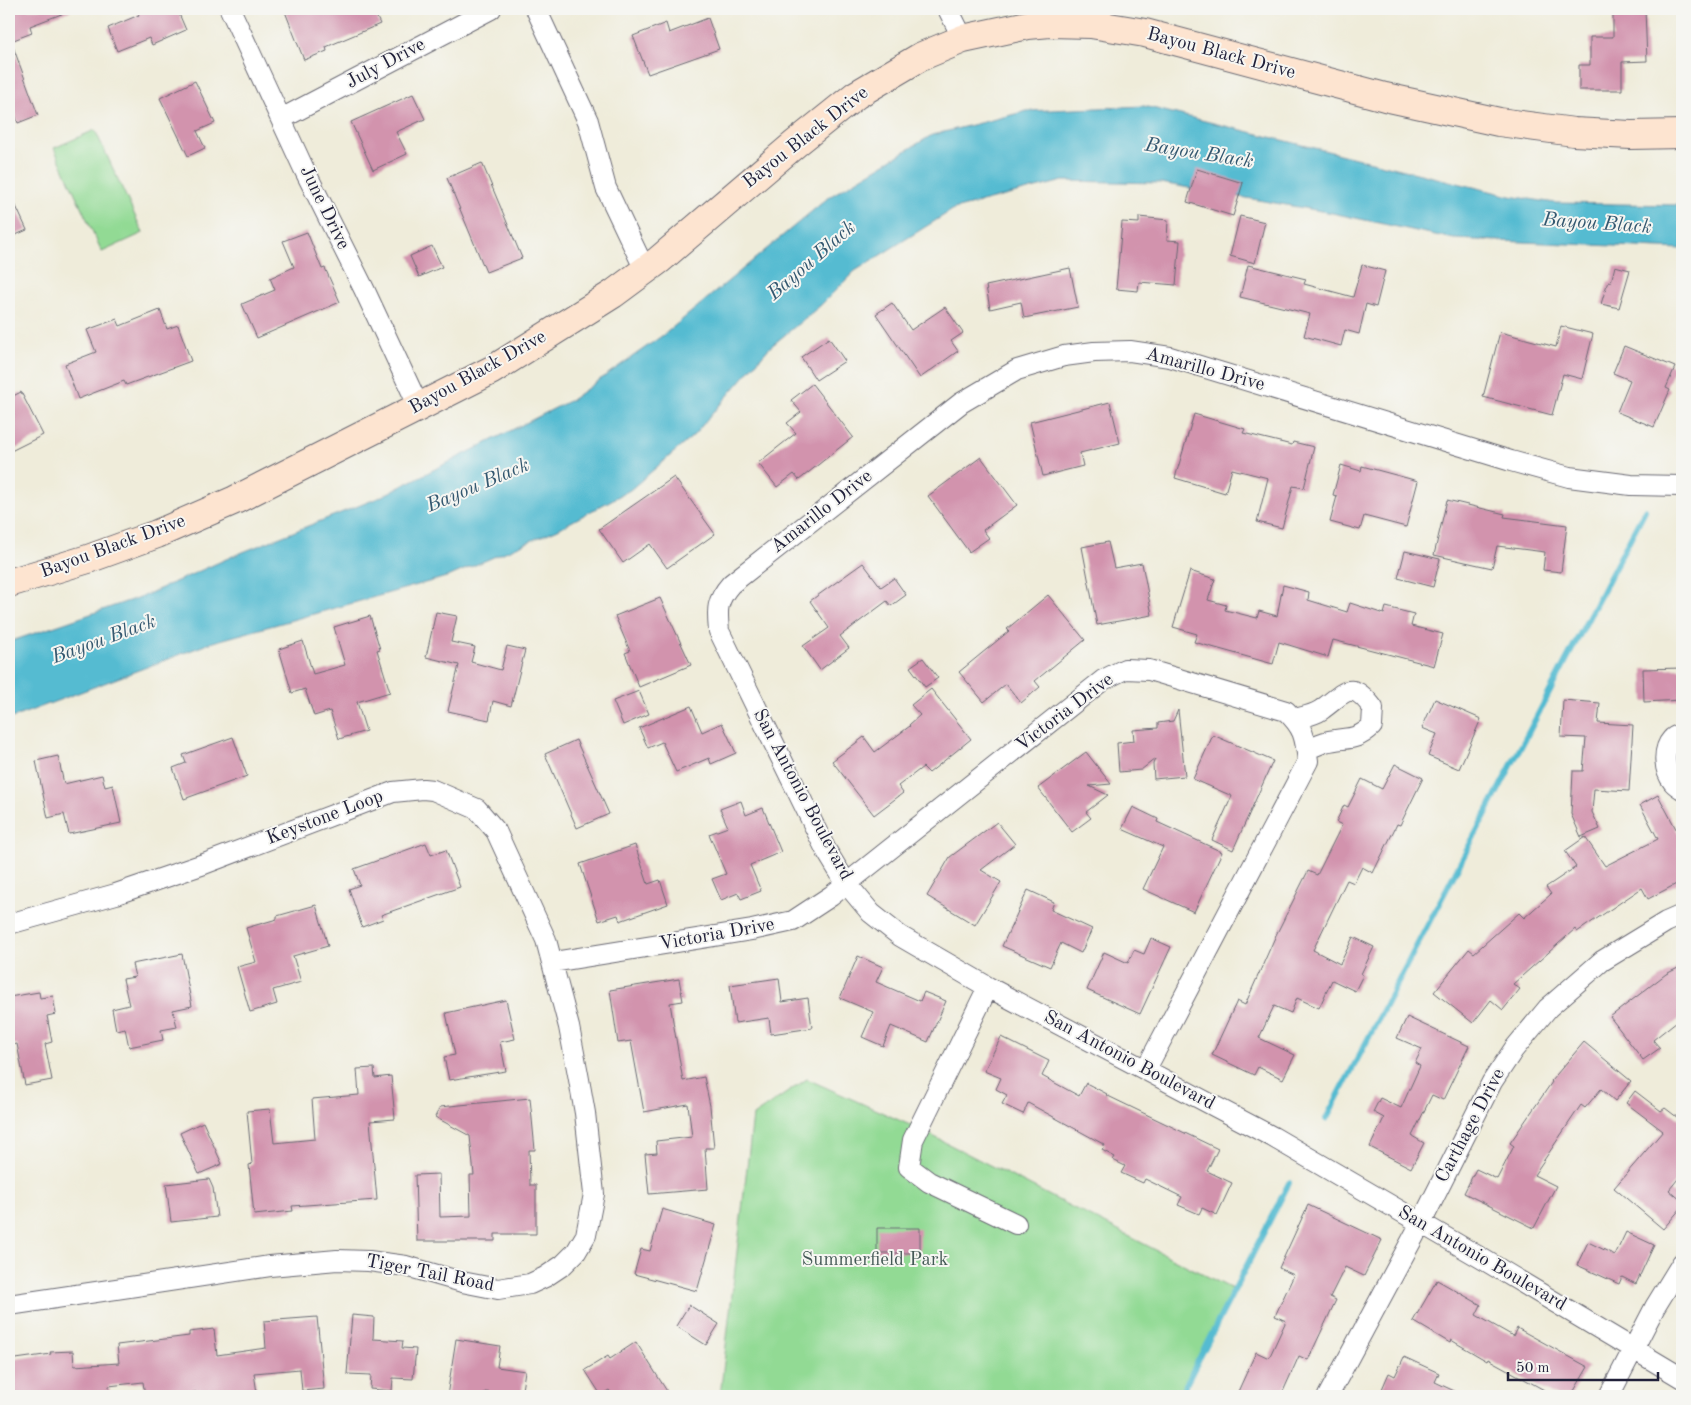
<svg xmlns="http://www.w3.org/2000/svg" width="1691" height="1405" font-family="'Old Standard TT',serif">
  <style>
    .green { fill: #92da94; stroke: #5a7e68 }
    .water { fill: #54bbd1; stroke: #3b6e86 }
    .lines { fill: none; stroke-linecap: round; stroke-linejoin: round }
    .stream { stroke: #54bbd1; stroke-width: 6 }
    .building { fill: #d293ad }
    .minor-casing { stroke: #6a6973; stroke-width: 22 }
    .secondary-casing { stroke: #6a6973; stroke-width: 30 }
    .minor { stroke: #fff; stroke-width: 20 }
    .secondary { stroke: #fde4d0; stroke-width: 28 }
    .labels { text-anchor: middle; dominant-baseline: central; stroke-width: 4; stroke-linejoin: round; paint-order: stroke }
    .street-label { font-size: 19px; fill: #22223b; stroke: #f6f6f2 }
    .park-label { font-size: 19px; fill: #445956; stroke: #f6f6f2 }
    .water-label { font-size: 20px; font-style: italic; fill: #345870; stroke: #f6f6f2 }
  </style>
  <rect width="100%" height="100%" fill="#f6f6f2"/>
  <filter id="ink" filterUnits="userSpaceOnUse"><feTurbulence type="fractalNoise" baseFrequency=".02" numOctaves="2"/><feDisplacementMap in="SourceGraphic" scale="10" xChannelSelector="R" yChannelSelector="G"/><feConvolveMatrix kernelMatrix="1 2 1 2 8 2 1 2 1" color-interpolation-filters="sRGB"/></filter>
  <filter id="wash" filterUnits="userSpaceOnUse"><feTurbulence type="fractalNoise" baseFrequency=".0096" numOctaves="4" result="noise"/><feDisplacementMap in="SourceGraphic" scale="20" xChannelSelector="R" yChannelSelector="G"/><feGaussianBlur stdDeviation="1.12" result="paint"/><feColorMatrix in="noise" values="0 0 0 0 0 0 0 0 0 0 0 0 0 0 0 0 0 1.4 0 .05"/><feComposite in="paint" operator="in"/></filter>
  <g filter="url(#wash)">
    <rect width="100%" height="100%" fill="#efecda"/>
    <path class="green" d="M 95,130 L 143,233 L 102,252 L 54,148 Z
      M 807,1079 L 919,1129 L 1234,1290 L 1179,1396 L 720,1396 L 753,1116 Z"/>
    <path class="water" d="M 1144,106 L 1510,196 L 1555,203 L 1682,205 L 1682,249 L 1454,239 L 1332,213 L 1161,183 L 1063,181 L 954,209 L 855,271 L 821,305 L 769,348 L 693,436 L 630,490 L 558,529 L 450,576 L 213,642 L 9,719 L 9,642 L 146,595 L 233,556 L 378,498 L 571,400 L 666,333 L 829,197 L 932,135 L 1027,111 Z"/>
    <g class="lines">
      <path class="stream" d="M 1326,1119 L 1645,510
        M 1180,1396 L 1289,1183"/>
    </g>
    <g id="blocks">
      <path class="building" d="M 9,9 L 72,9 L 72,10 L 30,26 L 32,33 L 11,41 L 38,115 L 18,123 L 9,99 Z
        M 136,9 L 177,9 L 186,30 L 152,45 L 149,38 L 117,51 L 108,28 L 139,15 Z
        M 284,9 L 373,9 L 380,24 L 326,47 L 327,51 L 304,60 Z
        M 1613,9 L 1645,9 L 1647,61 L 1622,62 L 1622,90 L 1579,90 L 1579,65 L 1590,65 L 1590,37 L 1613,37 Z
        M 708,18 L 719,49 L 648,74 L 633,36 L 666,23 L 669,33 Z
        M 195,81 L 215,123 L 197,131 L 205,148 L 188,156 L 160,98 Z
        M 413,94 L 425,119 L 396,132 L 407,154 L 373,170 L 351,122 Z
        M 482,163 L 522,258 L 486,272 L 447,178 Z
        M 1197,169 L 1243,183 L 1233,216 L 1187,202 Z
        M 9,191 L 27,230 L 9,238 Z
        M 1240,216 L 1265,222 L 1255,263 L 1230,256 Z
        M 1139,217 L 1168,220 L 1167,240 L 1180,241 L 1176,285 L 1139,282 L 1138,291 L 1116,289 L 1122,222 L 1139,223 Z
        M 307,232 L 322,269 L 325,268 L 340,302 L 257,338 L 242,304 L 275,290 L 270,278 L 294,267 L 283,241 Z
        M 432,246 L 442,267 L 419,277 L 410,256 Z
        M 1248,265 L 1306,279 L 1304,284 L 1353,297 L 1362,265 L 1385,271 L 1376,307 L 1366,304 L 1359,334 L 1345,330 L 1341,346 L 1304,336 L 1310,314 L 1240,297 Z
        M 1615,266 L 1630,270 L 1619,308 L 1601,304 L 1608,281 L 1611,282 Z
        M 1070,268 L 1078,307 L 1024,318 L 1021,302 L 990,309 L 986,286 Z
        M 892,303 L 911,330 L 945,307 L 963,333 L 951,341 L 958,351 L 920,378 L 876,314 Z
        M 160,310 L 167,329 L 178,325 L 191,361 L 126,385 L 124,381 L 78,399 L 65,364 L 96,352 L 87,330 L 117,319 L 120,326 Z
        M 1561,326 L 1593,334 L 1582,379 L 1563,374 L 1552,415 L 1483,397 L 1500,332 L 1556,347 Z
        M 829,338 L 845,361 L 816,380 L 801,357 Z
        M 1624,346 L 1675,367 L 1666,388 L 1670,390 L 1654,427 L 1617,412 L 1630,380 L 1613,373 Z
        M 812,384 L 853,437 L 799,480 L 794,474 L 777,487 L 758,463 L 796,433 L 787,423 L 801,412 L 791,400 Z
        M 21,392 L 43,435 L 9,452 L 9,398 Z
        M 1110,402 L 1120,443 L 1080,453 L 1083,466 L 1043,476 L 1030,422 Z
        M 1194,414 L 1245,429 L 1243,433 L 1292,445 L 1293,442 L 1314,447 L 1304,488 L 1293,486 L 1282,528 L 1257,522 L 1268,478 L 1232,469 L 1225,493 L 1175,478 Z
        M 981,457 L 1017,505 L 983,530 L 989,538 L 969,552 L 928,496 Z
        M 1341,465 L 1361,471 L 1362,466 L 1418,481 L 1406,527 L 1364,516 L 1360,530 L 1330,522 L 1337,496 L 1333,495 Z
        M 674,477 L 715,534 L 667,568 L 650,544 L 623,563 L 599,529 Z
        M 1447,500 L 1505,514 L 1504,517 L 1567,525 L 1561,572 L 1543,570 L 1545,552 L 1497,546 L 1492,568 L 1434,555 Z
        M 1108,542 L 1114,568 L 1142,563 L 1152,615 L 1097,625 L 1082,547 Z
        M 1405,551 L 1440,559 L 1433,587 L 1398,578 Z
        M 863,563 L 881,587 L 894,578 L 906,595 L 891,606 L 887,601 L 840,636 L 849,648 L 820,670 L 803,646 L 829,628 L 810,601 Z
        M 1190,571 L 1215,579 L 1208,600 L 1226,605 L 1225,610 L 1257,618 L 1259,611 L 1277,616 L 1283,585 L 1309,592 L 1308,600 L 1347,612 L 1350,603 L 1384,614 L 1386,607 L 1414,614 L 1411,626 L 1443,634 L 1434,666 L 1333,640 L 1328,657 L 1279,642 L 1273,664 L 1194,642 L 1197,634 L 1173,627 Z
        M 1048,595 L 1085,640 L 1035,681 L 1040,687 L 1021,703 L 1006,684 L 984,702 L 959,672 L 1009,631 L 1007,629 Z
        M 660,598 L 691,665 L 639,687 L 625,653 L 630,651 L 615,616 Z
        M 436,612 L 457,616 L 451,642 L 475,647 L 471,662 L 501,670 L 507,646 L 525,650 L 511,706 L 493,701 L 489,720 L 448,711 L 459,665 L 426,657 Z
        M 370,616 L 380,649 L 377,650 L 390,692 L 357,702 L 366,731 L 339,739 L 330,711 L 314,716 L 305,689 L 292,693 L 279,649 L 303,641 L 313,674 L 345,665 L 334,627 Z
        M 923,658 L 938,678 L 925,687 L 910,667 Z
        M 1682,668 L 1682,700 L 1644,702 L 1643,669 Z
        M 931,689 L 971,739 L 929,773 L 923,767 L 898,786 L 903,793 L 874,815 L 832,761 L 864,737 L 875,752 L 910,726 L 909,725 L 920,715 L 911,705 Z
        M 639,691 L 649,714 L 623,725 L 613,701 Z
        M 1435,699 L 1481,719 L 1459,769 L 1428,756 L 1437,734 L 1422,728 Z
        M 1563,700 L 1600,703 L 1598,723 L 1633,725 L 1629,791 L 1594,789 L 1592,812 L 1600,829 L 1581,837 L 1571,814 L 1573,771 L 1583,771 L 1586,738 L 1561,737 Z
        M 691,706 L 702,732 L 722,723 L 736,753 L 711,764 L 709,758 L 676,772 L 662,742 L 648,748 L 639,728 Z
        M 1178,710 L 1185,776 L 1154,779 L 1153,764 L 1155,759 L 1141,770 L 1119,772 L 1117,743 L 1134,741 L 1133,730 L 1158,728 L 1158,723 L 1173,721 Z
        M 1213,735 L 1273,761 L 1233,850 L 1212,840 L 1232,796 L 1193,779 Z
        M 233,737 L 247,776 L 184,799 L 173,768 L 186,763 L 183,755 Z
        M 576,740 L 609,814 L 577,828 L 545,754 Z
        M 1086,752 L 1111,784 L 1089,786 L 1108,795 L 1086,812 L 1091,818 L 1072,832 L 1038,788 Z
        M 58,756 L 64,784 L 102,775 L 105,787 L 113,785 L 121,823 L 69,834 L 64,814 L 48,818 L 36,761 Z
        M 1395,764 L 1423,778 L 1400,825 L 1397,824 L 1373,873 L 1362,867 L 1354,883 L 1347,880 L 1313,950 L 1340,964 L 1353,937 L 1374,947 L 1361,974 L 1363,975 L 1355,991 L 1332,980 L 1319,1008 L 1297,998 L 1291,1013 L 1274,1006 L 1259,1038 L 1295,1055 L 1283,1079 L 1258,1067 L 1254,1075 L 1212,1055 L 1237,1001 L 1245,1005 L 1276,935 L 1308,871 L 1317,875 L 1342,825 L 1336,822 L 1344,805 L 1348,807 L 1362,779 L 1382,789 Z
        M 1658,795 L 1682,840 L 1682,881 L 1648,899 L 1642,888 L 1577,932 L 1575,929 L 1513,984 L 1520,989 L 1503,1010 L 1491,1000 L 1473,1023 L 1434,992 L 1469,949 L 1474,953 L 1519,913 L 1524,918 L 1551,894 L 1546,887 L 1576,867 L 1565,851 L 1585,837 L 1605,866 L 1658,839 L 1640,805 Z
        M 741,801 L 746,815 L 763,808 L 781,852 L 750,865 L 761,891 L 741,899 L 738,893 L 721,900 L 712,879 L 726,874 L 709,834 L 728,827 L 720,809 Z
        M 1133,807 L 1158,819 L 1157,822 L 1222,852 L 1194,912 L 1143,889 L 1163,847 L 1122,829 Z
        M 997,822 L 1015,844 L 981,870 L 1001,882 L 975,925 L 927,896 L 950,857 Z
        M 426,843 L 431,855 L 446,850 L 460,887 L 381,915 L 383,919 L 362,927 L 349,889 L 360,885 L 354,869 Z
        M 635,845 L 648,884 L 660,880 L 668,904 L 620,921 L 618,915 L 599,921 L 580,864 Z
        M 1028,890 L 1054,902 L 1051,910 L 1092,929 L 1081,953 L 1061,943 L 1050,967 L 1002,946 Z
        M 316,905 L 328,946 L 293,956 L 301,982 L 273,990 L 277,1004 L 250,1012 L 237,967 L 256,962 L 246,928 L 277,919 L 277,916 Z
        M 1151,938 L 1171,947 L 1140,1014 L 1087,990 L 1104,952 L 1128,963 L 1134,950 L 1144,954 Z
        M 182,954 L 192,1006 L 173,1010 L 177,1027 L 161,1030 L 163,1040 L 129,1047 L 125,1028 L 116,1030 L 112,1009 L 129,1005 L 123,979 L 135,977 L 132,964 Z
        M 858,956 L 883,967 L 876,982 L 920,1001 L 924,992 L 946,1001 L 928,1042 L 891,1026 L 883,1046 L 862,1037 L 873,1012 L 840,998 Z
        M 1682,966 L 1682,1017 L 1653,1040 L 1660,1048 L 1643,1060 L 1610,1017 L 1666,974 Z
        M 779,978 L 782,1002 L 808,998 L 812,1028 L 771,1034 L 769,1018 L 735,1023 L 730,985 Z
        M 679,979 L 683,1001 L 670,1003 L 683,1081 L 704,1077 L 710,1106 L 714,1148 L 705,1148 L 708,1189 L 649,1194 L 645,1154 L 657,1153 L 656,1141 L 692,1137 L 688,1104 L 644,1112 L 631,1041 L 618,1043 L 610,990 Z
        M 39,992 L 40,998 L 53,996 L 56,1014 L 47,1016 L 52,1042 L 45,1044 L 52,1080 L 25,1085 L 17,1044 L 11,1045 L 9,1035 L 9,997 Z
        M 506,1000 L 515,1039 L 500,1042 L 506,1071 L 449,1080 L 444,1057 L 455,1055 L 446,1013 Z
        M 1407,1017 L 1469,1046 L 1443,1100 L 1432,1095 L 1412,1136 L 1424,1143 L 1411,1168 L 1370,1147 L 1384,1118 L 1373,1112 L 1380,1098 L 1401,1108 L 1420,1066 L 1415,1063 L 1422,1049 L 1397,1038 Z
        M 1001,1037 L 1049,1061 L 1042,1076 L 1079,1096 L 1086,1083 L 1107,1094 L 1106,1095 L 1218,1149 L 1207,1171 L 1232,1183 L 1217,1215 L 1202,1208 L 1199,1214 L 1178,1205 L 1182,1197 L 1145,1179 L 1143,1183 L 1121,1173 L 1125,1166 L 1113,1160 L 1115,1157 L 1102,1150 L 1105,1145 L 1028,1103 L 1023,1114 L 1002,1104 L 1007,1095 L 996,1089 L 1001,1078 L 984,1071 Z
        M 1584,1042 L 1631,1081 L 1615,1101 L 1601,1089 L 1585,1108 L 1581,1105 L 1534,1175 L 1556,1186 L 1534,1228 L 1464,1193 L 1476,1169 L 1497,1179 L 1514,1146 L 1510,1143 L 1552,1082 L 1551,1081 Z
        M 374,1068 L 375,1078 L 391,1076 L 395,1119 L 370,1121 L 377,1200 L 292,1206 L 293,1211 L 254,1215 L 249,1165 L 252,1164 L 247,1111 L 270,1109 L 274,1143 L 315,1139 L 312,1099 L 359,1095 L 357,1069 Z
        M 1635,1091 L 1661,1111 L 1665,1108 L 1682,1121 L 1682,1174 L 1669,1190 L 1682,1201 L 1682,1207 L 1663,1229 L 1614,1188 L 1663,1131 L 1626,1103 Z
        M 530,1098 L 535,1150 L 529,1150 L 530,1185 L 536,1185 L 536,1234 L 495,1234 L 495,1241 L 417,1241 L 415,1175 L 439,1174 L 440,1217 L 471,1216 L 470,1175 L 474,1175 L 470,1136 L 435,1117 L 440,1107 Z
        M 203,1122 L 222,1164 L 199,1174 L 180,1133 Z
        M 209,1179 L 213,1188 L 217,1217 L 171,1222 L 166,1184 Z
        M 1308,1205 L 1382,1240 L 1364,1276 L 1345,1267 L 1330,1297 L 1336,1300 L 1308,1360 L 1299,1356 L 1281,1396 L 1236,1396 L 1256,1352 L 1269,1358 L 1286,1321 L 1275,1316 L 1294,1275 L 1279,1268 Z
        M 662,1209 L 716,1225 L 697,1291 L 634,1274 L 641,1249 L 650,1251 Z
        M 877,1228 L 920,1228 L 920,1253 L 877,1253 Z
        M 1626,1232 L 1654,1245 L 1636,1284 L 1622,1277 L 1619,1284 L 1577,1265 L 1588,1242 L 1615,1255 Z
        M 1437,1280 L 1481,1305 L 1476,1315 L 1513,1336 L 1517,1328 L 1588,1367 L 1571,1396 L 1555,1396 L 1488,1359 L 1487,1361 L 1451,1340 L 1450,1343 L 1413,1321 Z
        M 689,1305 L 719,1324 L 706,1345 L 676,1326 Z
        M 352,1315 L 374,1317 L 373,1339 L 403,1341 L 402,1348 L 416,1349 L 413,1379 L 393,1378 L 392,1391 L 370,1389 L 371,1375 L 347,1374 Z
        M 317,1317 L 324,1389 L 302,1391 L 300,1369 L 254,1373 L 257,1393 L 230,1396 L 197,1396 L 196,1392 L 168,1396 L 145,1396 L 143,1382 L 109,1386 L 110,1396 L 9,1396 L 9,1360 L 51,1354 L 50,1352 L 73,1351 L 74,1366 L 119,1363 L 117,1345 L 189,1336 L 189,1332 L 214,1329 L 217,1355 L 266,1348 L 264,1321 Z
        M 456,1339 L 500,1346 L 497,1367 L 525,1371 L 521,1396 L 485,1392 L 484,1396 L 447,1396 Z
        M 636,1342 L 670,1396 L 614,1396 L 609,1390 L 601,1395 L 585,1370 L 608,1356 L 610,1359 Z
        M 1404,1357 L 1439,1373 L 1435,1382 L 1465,1396 L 1379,1396 L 1389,1373 L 1395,1376 Z"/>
    </g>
  </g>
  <g filter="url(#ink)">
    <use href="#blocks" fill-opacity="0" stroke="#6a6973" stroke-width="1"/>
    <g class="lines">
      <defs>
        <path id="minor" d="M 230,9 L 303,167 L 364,289 L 419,407
          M 536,9 L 588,121 L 606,188 L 645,270
          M 948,9 L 963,39
          M 281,119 L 491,9
          M 1682,486 L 1631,485 L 1569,477 L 1511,461 L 1170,357 L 1130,351 L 1094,352 L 1064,356 L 1017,370 L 961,403 L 731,584 C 716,601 717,610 719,631 L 826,850 L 846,883 L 871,913 L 900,936 L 988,987 L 1273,1137 L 1481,1258 L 1682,1378
          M 1295,719 C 1303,717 1314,715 1321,710 C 1345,693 1350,678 1373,708 L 1372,726 C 1354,743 1346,736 1325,742 C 1319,744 1313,747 1307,749
          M 1682,734 C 1678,735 1674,736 1672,739 C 1662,750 1664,771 1673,782 C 1675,785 1679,787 1682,789
          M 9,924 L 116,894 L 204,864 L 393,792 L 423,789 L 433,790 L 477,809 L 496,831 L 546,940 L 569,1027 L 578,1074 L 585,1113 L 594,1194 L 586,1235 L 576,1252 L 563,1265 L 545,1277 L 530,1284 L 498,1289 L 462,1282 L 406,1266 L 369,1261 L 337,1260 L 270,1266 L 9,1305
          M 553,962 L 752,930 L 793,921 L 831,896 L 1103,680 L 1125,669 L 1149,670 L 1286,711 C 1304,728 1305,737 1308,761 L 1146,1069
          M 988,987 L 913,1140 L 909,1167 L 929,1182 L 1016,1224
          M 1328,1396 L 1421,1223 L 1492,1082 L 1514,1049 L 1548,1008 L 1602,961 L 1666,922 L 1682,915
          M 1609,1396 L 1655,1307 L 1682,1263"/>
        <path id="secondary" d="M 9,583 L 88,559 L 157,534 L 235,500 L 492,370 L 613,294 L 659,260 L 795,144 L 856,95 L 922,56 L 963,39 L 1028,25 L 1050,23 L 1091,24 L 1145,33 L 1385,97 L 1499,122 L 1574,132 L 1631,135 L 1682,134"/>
      </defs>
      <use href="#minor" class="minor-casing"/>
      <use href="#secondary" class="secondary-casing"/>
      <use href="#minor" class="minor"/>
      <use href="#secondary" class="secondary"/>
    </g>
  </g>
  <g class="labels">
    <g class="street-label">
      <text transform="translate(1221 54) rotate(15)">Bayou Black Drive</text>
      <text transform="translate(386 64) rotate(-28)">July Drive</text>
      <text transform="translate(806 138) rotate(-38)">Bayou Black Drive</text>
      <text transform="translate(324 208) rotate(64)">June Drive</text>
      <text transform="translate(1205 370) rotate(15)">Amarillo Drive</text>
      <text transform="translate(478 373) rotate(-29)">Bayou Black Drive</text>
      <text transform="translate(822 512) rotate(-38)">Amarillo Drive</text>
      <text transform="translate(113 547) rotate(-20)">Bayou Black Drive</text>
      <text transform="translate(1065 713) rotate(-37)">Victoria Drive</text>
      <text transform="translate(802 795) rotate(62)">San Antonio Boulevard</text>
      <text transform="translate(325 818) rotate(-21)">Keystone Loop</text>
      <text transform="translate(717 935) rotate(-10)">Victoria Drive</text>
      <text transform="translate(1129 1061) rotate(28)">San Antonio Boulevard</text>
      <text transform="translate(1471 1126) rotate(-62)">Carthage Drive</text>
      <text transform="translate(1482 1259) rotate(30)">San Antonio Boulevard</text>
      <text transform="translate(430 1274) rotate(11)">Tiger Tail Road</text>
    </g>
    <g class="park-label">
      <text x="875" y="1260">Summerfield Park</text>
    </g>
    <g class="water-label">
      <text transform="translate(1199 154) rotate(9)">Bayou Black</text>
      <text transform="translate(1597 224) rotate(4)">Bayou Black</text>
      <text transform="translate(812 261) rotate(-41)">Bayou Black</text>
      <text transform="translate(478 486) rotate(-23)">Bayou Black</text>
      <text transform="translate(104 640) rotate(-20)">Bayou Black</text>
    </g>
  </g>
  <rect width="1691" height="1405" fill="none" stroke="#f6f6f2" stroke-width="30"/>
  <path d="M1508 1372v8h150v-8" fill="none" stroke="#22223b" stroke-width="2.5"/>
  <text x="1516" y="1372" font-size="15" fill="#22223b" stroke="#f6f6f2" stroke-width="4" paint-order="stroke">50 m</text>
</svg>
